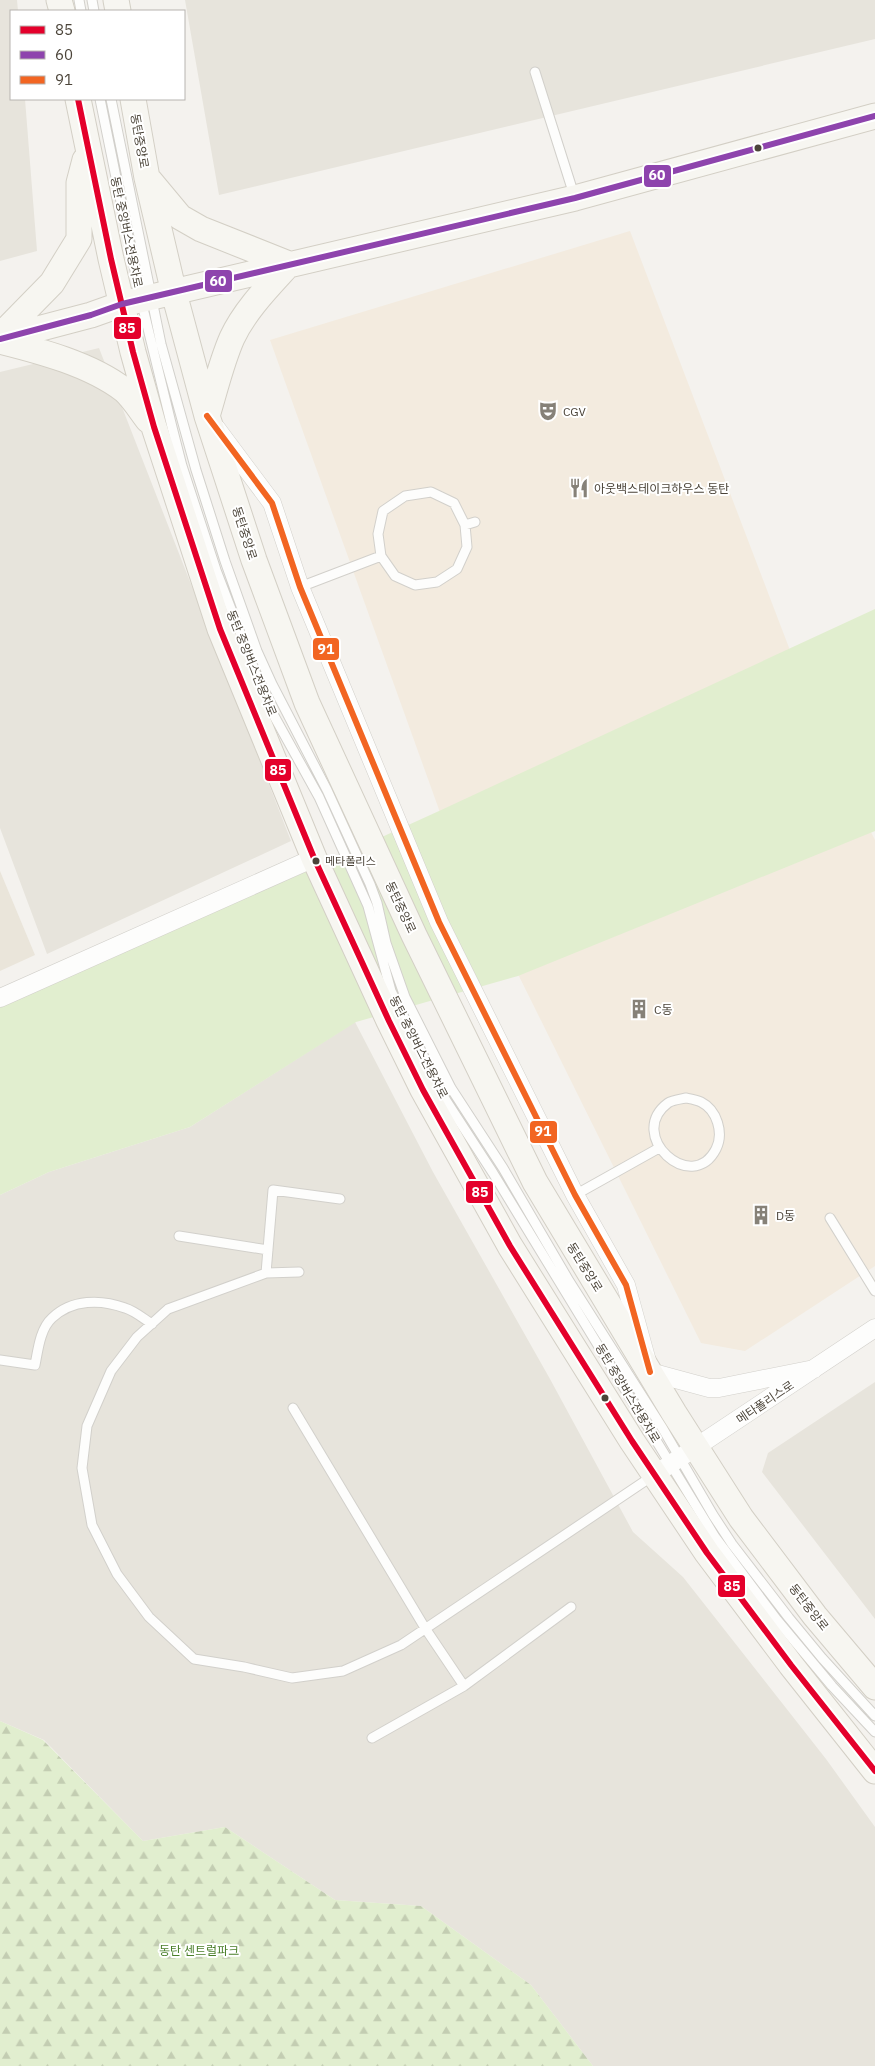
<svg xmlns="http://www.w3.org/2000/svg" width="875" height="2066" font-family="'IBM Plex Sans','Noto Sans KR',sans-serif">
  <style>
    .residential { fill: #e7e4dc }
    .commercial { fill: #f3ebdf }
    .education { fill: #eae5da }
    .green { fill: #e1eecf }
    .forest { fill: url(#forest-firs) }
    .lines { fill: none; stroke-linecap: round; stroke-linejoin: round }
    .lane-casing { stroke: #d2d0cb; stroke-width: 11 }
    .street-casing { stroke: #d2d0cb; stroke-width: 19 }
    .secondary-casing { stroke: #d3cfc5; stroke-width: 27 }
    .lane { stroke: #fdfdfc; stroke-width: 9 }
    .street { stroke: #fdfdfc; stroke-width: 18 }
    .secondary { stroke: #f7f6f1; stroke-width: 25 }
    .bus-1-casing { stroke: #fff; stroke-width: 10 }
    .bus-2-casing { stroke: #fff; stroke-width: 10 }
    .bus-3-casing { stroke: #fff; stroke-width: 10 }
    .bus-1 { stroke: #e4002b; stroke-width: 6 }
    .bus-2 { stroke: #8e44ad; stroke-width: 6 }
    .bus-3 { stroke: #f26522; stroke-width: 6 }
    .bus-dot { fill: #4b4439; stroke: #fff; stroke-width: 2 }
    .labels { text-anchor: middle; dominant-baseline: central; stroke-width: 4; stroke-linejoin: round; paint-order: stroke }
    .bus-label { font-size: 11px; fill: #4b4439; stroke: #fff; text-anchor: start }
    .street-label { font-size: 12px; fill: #4b4439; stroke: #fff }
    .poi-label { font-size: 12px; fill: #4b4439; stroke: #fff; text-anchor: start }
    .park-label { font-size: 12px; fill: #4a7f2a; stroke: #fff }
    .line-badge { stroke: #fff; stroke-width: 2 }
    .badge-label { font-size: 14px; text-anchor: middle; font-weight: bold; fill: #fff }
  </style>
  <defs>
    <pattern id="forest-firs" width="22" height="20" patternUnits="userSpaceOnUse" patternTransform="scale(1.25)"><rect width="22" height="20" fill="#e1eecf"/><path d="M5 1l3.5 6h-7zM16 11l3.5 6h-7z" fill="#c3cdb2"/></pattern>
  </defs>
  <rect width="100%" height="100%" fill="#f4f2ee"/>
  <path class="residential" d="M 0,0 L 17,0 L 18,11 L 11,11 L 11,99 L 25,99 L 37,251 L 0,261 Z
    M 185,0 L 875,0 L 875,39 L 219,195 Z
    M 99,348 L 291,841 L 47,954 L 0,828 L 0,372 Z
    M 355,1022 L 433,1172 L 550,1379 L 633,1532 L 683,1577 L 826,1759 L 875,1827 L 875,2066 L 593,2066 L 531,1985 L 421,1906 L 335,1900 L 225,1827 L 143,1841 L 44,1740 L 0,1721 L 0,1195 L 49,1172 L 190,1127 Z
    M 875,1382 L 875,1619 L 762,1472 L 768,1453 Z"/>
  <path class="commercial" d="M 630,231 L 825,742 L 875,840 L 875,1266 L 745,1351 L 701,1343 L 446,829 L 270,340 Z"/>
  <path class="education" d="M 0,871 L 35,955 L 0,971 Z"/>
  <path class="green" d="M 875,609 L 875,831 L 518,976 L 356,1022 L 190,1127 L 49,1172 L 0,1195 L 0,1000 L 294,877 L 439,811 Z"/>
  <path class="forest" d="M 0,1721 L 43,1740 L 143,1841 L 225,1827 L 335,1900 L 421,1906 L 531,1985 L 593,2066 L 0,2066 Z"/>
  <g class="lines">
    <defs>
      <path id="lane" d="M 79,0 L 81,11
        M 92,0 L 94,11
        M 535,72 L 575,198
        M 100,99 L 141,300 L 172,427 L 182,466 L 216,570 L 268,705 L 319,797 L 368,906 L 391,991 L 445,1099 L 493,1173 L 715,1537 L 777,1620 L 832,1686 L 875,1732
        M 111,99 L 161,344 L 196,470 L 225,561 L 257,651 L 272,684 L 327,790 L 370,884 L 377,903 L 386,943 L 405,997 L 451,1088 L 503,1168 L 569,1281 L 663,1429 L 713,1515 L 732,1544 L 789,1618 L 822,1658 L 875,1716
        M 431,492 L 454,503 L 465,525 L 467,547 L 457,569 L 437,582 L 415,585 L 395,576 L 381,556 L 378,534 L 383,511 L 405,496 Z
        M 465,525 L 475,522
        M 300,587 L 381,556
        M 686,1098 C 691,1099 697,1100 701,1102 C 717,1110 724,1133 716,1149 C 692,1196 625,1135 668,1103 C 672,1100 681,1099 686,1098 Z
        M 575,1195 L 659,1148
        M 830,1218 L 875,1291
        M 179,1236 L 268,1250
        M 299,1272 L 266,1273 L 168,1309 L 137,1337 L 111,1371 L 87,1426 L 82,1468 L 92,1525 L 117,1574 L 149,1617 L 194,1659 L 244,1667 L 292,1678 L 343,1671 L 401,1645 L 654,1475
        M 266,1273 L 273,1190 L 340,1199
        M 0,1360 L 35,1365 C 38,1350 40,1329 52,1318 C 72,1299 101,1299 125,1308 C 135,1311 144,1319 152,1324
        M 293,1408 L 425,1628 L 464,1686 L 571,1607
        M 372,1738 L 464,1686"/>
      <path id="street" d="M 216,428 L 272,503 L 300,587 L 439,922 L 575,1195 L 626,1285 L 650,1372 L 709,1388 L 719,1388 L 814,1369
        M 0,998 L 314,858
        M 654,1475 L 875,1328"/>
      <path id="secondary" d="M 59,0 L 62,11
        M 116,0 L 118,11
        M 78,99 L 111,259 L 133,352 L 154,427 L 220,629 L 314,858 L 389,1021 L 423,1090 L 510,1246 L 632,1441 L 707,1553 L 791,1665 L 875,1771
        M 133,99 L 147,178 L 174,293 L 207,416 L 254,560 L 307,703 L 414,935 L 535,1182 L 674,1413 L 741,1518 L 815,1616 L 875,1687
        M 150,181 L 180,217 L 201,229 L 289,264 C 269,286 245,310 232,338 C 221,363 215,390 207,416
        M 0,336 L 52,283 L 79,239 L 79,183 L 85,160
        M 0,339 L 91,315 L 122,304 L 575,198 L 875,116
        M 0,341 C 40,351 90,364 124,390 C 133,398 141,411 148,420"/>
    </defs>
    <use href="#lane" class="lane-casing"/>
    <use href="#street" class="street-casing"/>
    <use href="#secondary" class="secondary-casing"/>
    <use href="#lane" class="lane"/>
    <use href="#street" class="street"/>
    <use href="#secondary" class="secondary"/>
    <defs>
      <path id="bus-1" d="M 78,99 L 111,259 L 133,352 L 154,427 L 220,629 L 314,858 L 389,1021 L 423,1090 L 510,1246 L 632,1441 L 707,1553 L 791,1665 L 875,1771"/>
      <path id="bus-2" d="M 0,339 L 91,315 L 122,304 L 575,198 L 875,116"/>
      <path id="bus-3" d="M 207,416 L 272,503 L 300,587 L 439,922 L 575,1195 L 626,1285 L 650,1372"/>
    </defs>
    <use href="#bus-1" class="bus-1-casing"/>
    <use href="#bus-2" class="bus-2-casing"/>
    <use href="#bus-3" class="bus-3-casing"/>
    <use href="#bus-1" class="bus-1"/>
    <use href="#bus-2" class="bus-2"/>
    <use href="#bus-3" class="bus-3"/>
  </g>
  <defs>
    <symbol id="theatre-bare" viewBox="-9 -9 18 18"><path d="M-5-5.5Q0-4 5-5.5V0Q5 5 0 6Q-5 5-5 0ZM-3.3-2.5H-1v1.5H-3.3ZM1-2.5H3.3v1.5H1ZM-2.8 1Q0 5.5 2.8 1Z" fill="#868178" stroke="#fff" stroke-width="2.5" paint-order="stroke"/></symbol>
    <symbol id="restaurant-bare" viewBox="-9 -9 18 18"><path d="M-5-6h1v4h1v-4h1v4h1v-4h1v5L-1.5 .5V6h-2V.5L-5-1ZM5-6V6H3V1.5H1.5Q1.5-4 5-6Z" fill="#868178" stroke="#fff" stroke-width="2.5" paint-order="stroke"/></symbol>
    <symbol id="building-bare" viewBox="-9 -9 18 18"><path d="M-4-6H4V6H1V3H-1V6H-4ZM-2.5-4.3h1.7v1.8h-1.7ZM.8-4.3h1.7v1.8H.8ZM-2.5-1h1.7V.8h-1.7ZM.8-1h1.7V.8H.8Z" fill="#868178" stroke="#fff" stroke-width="2.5" paint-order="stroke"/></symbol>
  </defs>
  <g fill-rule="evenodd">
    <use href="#theatre-bare" x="534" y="397" width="28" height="28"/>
    <use href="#restaurant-bare" x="565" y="474" width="28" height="28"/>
    <use href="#building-bare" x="625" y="995" width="28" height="28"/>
    <use href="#building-bare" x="747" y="1201" width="28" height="28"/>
  </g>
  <g class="bus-dot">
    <circle cx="758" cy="148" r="4.5"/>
    <circle cx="316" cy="861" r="4.5"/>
    <circle cx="605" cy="1398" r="4.5"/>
  </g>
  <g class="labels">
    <g class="bus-label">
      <text x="325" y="861">메타폴리스</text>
    </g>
    <g class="street-label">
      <text transform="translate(140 141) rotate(80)">동탄중앙로</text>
      <text transform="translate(127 232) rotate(78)">동탄 중앙버스전용차로</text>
      <text transform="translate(245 533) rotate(72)">동탄중앙로</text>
      <text transform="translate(252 663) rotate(68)">동탄 중앙버스전용차로</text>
      <text transform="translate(401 907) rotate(65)">동탄중앙로</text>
      <text transform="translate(419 1047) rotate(63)">동탄 중앙버스전용차로</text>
      <text transform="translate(585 1267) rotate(58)">동탄중앙로</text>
      <text transform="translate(628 1393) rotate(59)">동탄 중앙버스전용차로</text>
      <text transform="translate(765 1402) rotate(-34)">메타폴리스로</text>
      <text transform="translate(809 1607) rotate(52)">동탄중앙로</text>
    </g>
    <g class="poi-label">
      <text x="563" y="411">CGV</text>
      <text x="594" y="488">아웃백스테이크하우스 동탄</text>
      <text x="654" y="1009">C동</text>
      <text x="776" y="1215">D동</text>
    </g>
    <g class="park-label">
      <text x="199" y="1950">동탄 센트럴파크</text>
    </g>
  </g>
  <g class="line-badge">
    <rect x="643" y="164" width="29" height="24" rx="5" fill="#8e44ad"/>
    <rect x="204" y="269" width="29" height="24" rx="5" fill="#8e44ad"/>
    <rect x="113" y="316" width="29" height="24" rx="5" fill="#e4002b"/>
    <rect x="312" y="637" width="28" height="24" rx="5" fill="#f26522"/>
    <rect x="264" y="758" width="28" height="24" rx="5" fill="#e4002b"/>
    <rect x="529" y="1120" width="29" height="24" rx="5" fill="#f26522"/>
    <rect x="465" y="1180" width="29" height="24" rx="5" fill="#e4002b"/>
    <rect x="717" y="1574" width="29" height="24" rx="5" fill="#e4002b"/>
  </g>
  <g class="badge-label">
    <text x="657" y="180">60</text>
    <text x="218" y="286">60</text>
    <text x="127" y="333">85</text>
    <text x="326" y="654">91</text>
    <text x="278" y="775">85</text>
    <text x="543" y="1136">91</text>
    <text x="480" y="1197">85</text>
    <text x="732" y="1591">85</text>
  </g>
  <rect x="10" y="10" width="175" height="90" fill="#ffffff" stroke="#b7b4b0"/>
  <rect x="20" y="26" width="25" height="8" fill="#e4002b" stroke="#b7b4b0"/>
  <text x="55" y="35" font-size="15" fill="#4b4439">85</text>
  <rect x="20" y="51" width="25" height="8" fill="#8e44ad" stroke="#b7b4b0"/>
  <text x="55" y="60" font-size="15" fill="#4b4439">60</text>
  <rect x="20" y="76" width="25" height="8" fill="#f26522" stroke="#b7b4b0"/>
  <text x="55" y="85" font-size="15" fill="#4b4439">91</text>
</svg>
